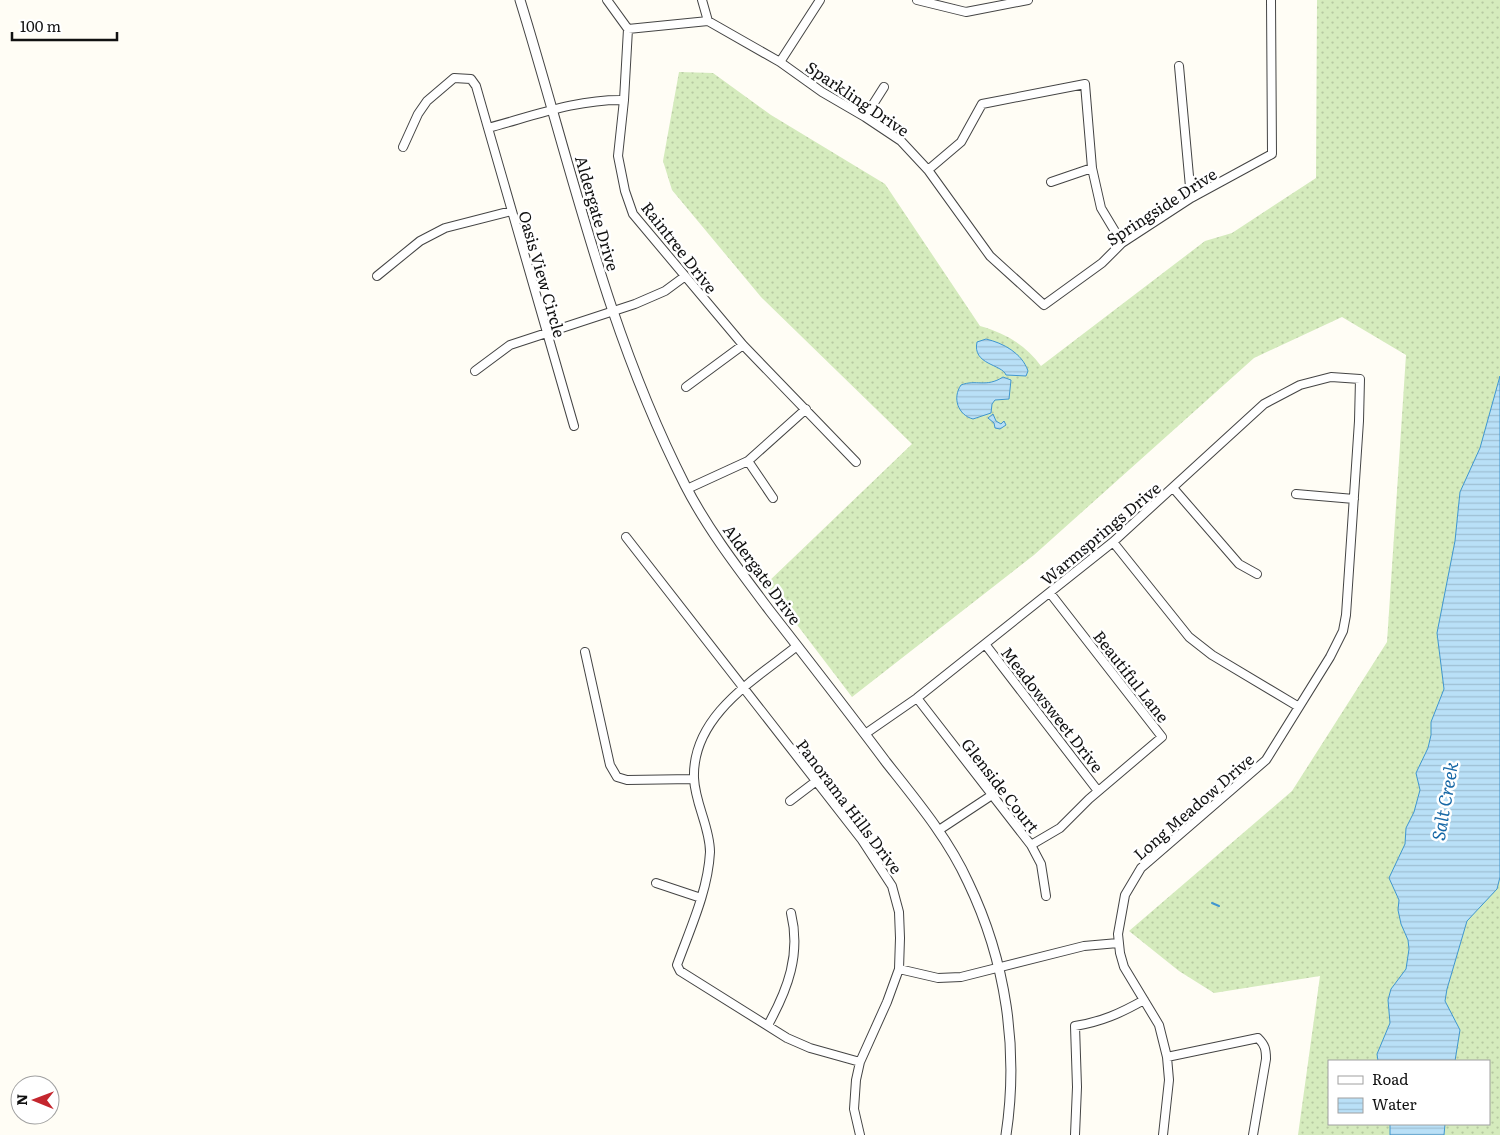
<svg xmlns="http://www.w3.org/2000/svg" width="1500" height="1135" font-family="Literata,serif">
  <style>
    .grass { fill: url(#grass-dots); fill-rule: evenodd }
    .water { fill: url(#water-rules); stroke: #3f96cf }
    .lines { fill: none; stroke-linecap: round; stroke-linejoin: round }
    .stream { stroke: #3f96cf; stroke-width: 2 }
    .minor-casing { stroke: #444; stroke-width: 10 }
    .tertiary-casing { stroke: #444; stroke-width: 11 }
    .minor { stroke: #fff; stroke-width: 8 }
    .tertiary { stroke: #fff; stroke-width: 9 }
    .labels { text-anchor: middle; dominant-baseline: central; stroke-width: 5; stroke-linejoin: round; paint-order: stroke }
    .street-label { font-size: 16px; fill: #111; stroke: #fff }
    .water-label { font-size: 18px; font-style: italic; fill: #1768a6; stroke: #fff }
  </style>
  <defs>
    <pattern id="grass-dots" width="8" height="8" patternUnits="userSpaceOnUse" patternTransform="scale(1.25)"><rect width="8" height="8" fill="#d5ebbd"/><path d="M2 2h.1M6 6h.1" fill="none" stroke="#b6c8a1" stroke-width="1.8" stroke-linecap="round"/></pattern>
    <pattern id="water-rules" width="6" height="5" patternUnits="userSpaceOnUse" patternTransform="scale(1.25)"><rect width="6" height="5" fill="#b9e0f7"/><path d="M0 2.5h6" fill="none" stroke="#9ebfd3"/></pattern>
  </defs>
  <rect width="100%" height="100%" fill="#fffdf5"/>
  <path class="grass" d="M 1317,0 L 1500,0 L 1500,1135 L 1298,1135 L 1320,976 L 1214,993 L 1179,971 L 1129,931 L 1292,791 L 1387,642 L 1406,355 L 1342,317 L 1254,358 L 1034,555 L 852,697 L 766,584 L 912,444 L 761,297 L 672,190 L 663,161 L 679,72 L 713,73 L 771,115 L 885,184 L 980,326 C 1005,333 1026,345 1041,366 L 1205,241 L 1232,233 L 1316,178 ZM 1329,1061 L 1489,1061 L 1489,1124 L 1329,1124 Z"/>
  <path class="water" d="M 986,339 C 1003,343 1022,353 1028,371 L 1026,376 L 1006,375 C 1002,364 972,365 977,342 Z
    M 1500,376 L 1500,877 L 1497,889 L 1467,921 L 1447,989 L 1445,1001 L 1460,1030 L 1455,1061 L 1378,1061 L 1377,1054 L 1390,1023 L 1388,1000 L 1391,989 L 1406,969 L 1409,949 L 1408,940 L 1401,924 L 1398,910 L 1399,900 L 1389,878 L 1405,844 L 1406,828 L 1414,812 L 1420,790 L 1416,773 L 1428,748 L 1431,735 L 1431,722 L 1444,689 L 1437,633 L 1455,541 L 1460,492 L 1480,448 Z
    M 1003,377 L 1011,380 L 1009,399 L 995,400 L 992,404 L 991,413 L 973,419 C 958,415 952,398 961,385 C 976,379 986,388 1003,377 Z
    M 993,414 L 996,421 L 1001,424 L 1004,421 L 1006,425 L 1000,429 L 995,428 L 994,423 L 988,418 Z
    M 1390,1124 L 1445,1124 L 1444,1135 L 1390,1135 Z"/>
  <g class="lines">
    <path class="stream" d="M 1212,903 L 1219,906"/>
    <defs>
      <path id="minor" d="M 607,0 L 628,29 L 624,100 L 618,156 L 625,191 L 633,214 L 743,345 L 856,462
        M 702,0 L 708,21
        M 917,0 L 966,12 L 1028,0
        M 628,29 L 708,21 L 780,62 L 822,92 L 865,117 L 901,141 L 928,170 L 990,256 L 1044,305 L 1102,263 L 1122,243 L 1191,198 L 1272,154 L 1271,0
        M 780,62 L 820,0
        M 1179,66 L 1191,198
        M 865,117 L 884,87
        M 488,128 C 533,116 577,99 624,100
        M 403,147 L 418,114 L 427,101 L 454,78 L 471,79 L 476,86 L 488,128 L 574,426
        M 928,170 L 961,142 L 982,104 L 1085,84 L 1092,168 L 1101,208 L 1122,243
        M 1051,182 L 1092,168
        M 377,276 L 420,241 L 445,228 L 511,211
        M 475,371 L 510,345 L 635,304 L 665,291 L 684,277
        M 686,387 L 743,345
        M 748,461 L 773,498
        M 687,489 L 748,461 L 806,409
        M 1174,489 L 1239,564 L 1257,574
        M 1296,494 L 1354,499
        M 626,537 L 862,840 L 892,886 L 899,912 L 900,938 L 899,969 L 887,1002 L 860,1062 L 856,1080 L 854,1109 L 860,1135
        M 1113,542 L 1189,637 L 1212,655 L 1299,707
        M 985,644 L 1098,791
        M 797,646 C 754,680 692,716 694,778 C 695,804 710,827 710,852 C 708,891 690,929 677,965 L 680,971 L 787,1038 L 810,1048 L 860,1062
        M 585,652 L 610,765 L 617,777 L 627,780 L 694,779
        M 917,698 L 1031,845 L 1041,864 L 1046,896
        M 865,734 L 917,698 L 1113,542 L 1264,404 L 1300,385 L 1331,377 L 1360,379 L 1359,421 L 1346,615 L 1343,631 L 1330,657 L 1266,760 L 1141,868 L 1125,895 L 1118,934 L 1120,953 L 1124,967 L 1159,1025 L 1167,1057 L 1169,1080 L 1163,1135
        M 790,801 L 815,782
        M 939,830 L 992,795
        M 1031,845 L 1060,828 L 1089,799 L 1162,737 L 1050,593
        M 656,883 L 701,898
        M 899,969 L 938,978 L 961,977 L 1084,946 L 1118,943
        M 768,1025 C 788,989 801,954 791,913
        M 1167,1057 L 1258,1038 C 1265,1045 1266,1049 1266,1059 L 1253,1135
        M 1075,1135 L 1077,1087 L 1075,1026 C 1101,1022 1121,1013 1144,1000"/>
      <path id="tertiary" d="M 520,0 C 571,165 606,330 685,485 C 708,530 740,571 770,611 C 809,661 848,711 886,762 C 916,800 948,838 968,882 C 1006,961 1019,1049 1006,1135"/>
    </defs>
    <use href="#minor" class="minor-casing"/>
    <use href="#tertiary" class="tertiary-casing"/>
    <use href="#minor" class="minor"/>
    <use href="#tertiary" class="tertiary"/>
  </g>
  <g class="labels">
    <g class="street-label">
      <text transform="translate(858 98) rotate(34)">Sparkling Drive</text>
      <text transform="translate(1161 206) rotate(-33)">Springside Drive</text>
      <text transform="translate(598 213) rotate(74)">Aldergate Drive</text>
      <text transform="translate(680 247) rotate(52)">Raintree Drive</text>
      <text transform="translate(543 274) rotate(74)">Oasis View Circle</text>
      <text transform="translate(1100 533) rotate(-40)">Warmsprings Drive</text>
      <text transform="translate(763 574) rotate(54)">Aldergate Drive</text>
      <text transform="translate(1132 676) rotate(52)">Beautiful Lane</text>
      <text transform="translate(1053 709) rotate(52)">Meadowsweet Drive</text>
      <text transform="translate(1001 785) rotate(52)">Glenside Court</text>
      <text transform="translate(850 806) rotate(53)">Panorama Hills Drive</text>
      <text transform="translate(1193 806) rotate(-41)">Long Meadow Drive</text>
    </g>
    <g class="water-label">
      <text transform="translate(1444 801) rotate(-80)">Salt Creek</text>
    </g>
  </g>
  <rect x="1328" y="1060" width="162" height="65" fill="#ffffff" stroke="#a0a0a0"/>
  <rect x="1338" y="1076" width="25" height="8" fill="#ffffff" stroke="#a0a0a0"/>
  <text x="1372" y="1085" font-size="15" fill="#111111">Road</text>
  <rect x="1338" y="1098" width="25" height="15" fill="url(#water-rules)" stroke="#a0a0a0"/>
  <text x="1372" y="1110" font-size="15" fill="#111111">Water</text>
  <g transform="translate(35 1100) rotate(271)"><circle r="24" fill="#ffffff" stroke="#a0a0a0"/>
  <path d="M0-4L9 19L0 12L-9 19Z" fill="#c4262e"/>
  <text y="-8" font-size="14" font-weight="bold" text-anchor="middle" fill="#111111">N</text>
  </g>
  <path d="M12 32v8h105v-8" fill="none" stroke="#111111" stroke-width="2.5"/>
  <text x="20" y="32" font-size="15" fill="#111111" stroke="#ffffff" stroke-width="4" paint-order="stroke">100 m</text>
</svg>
